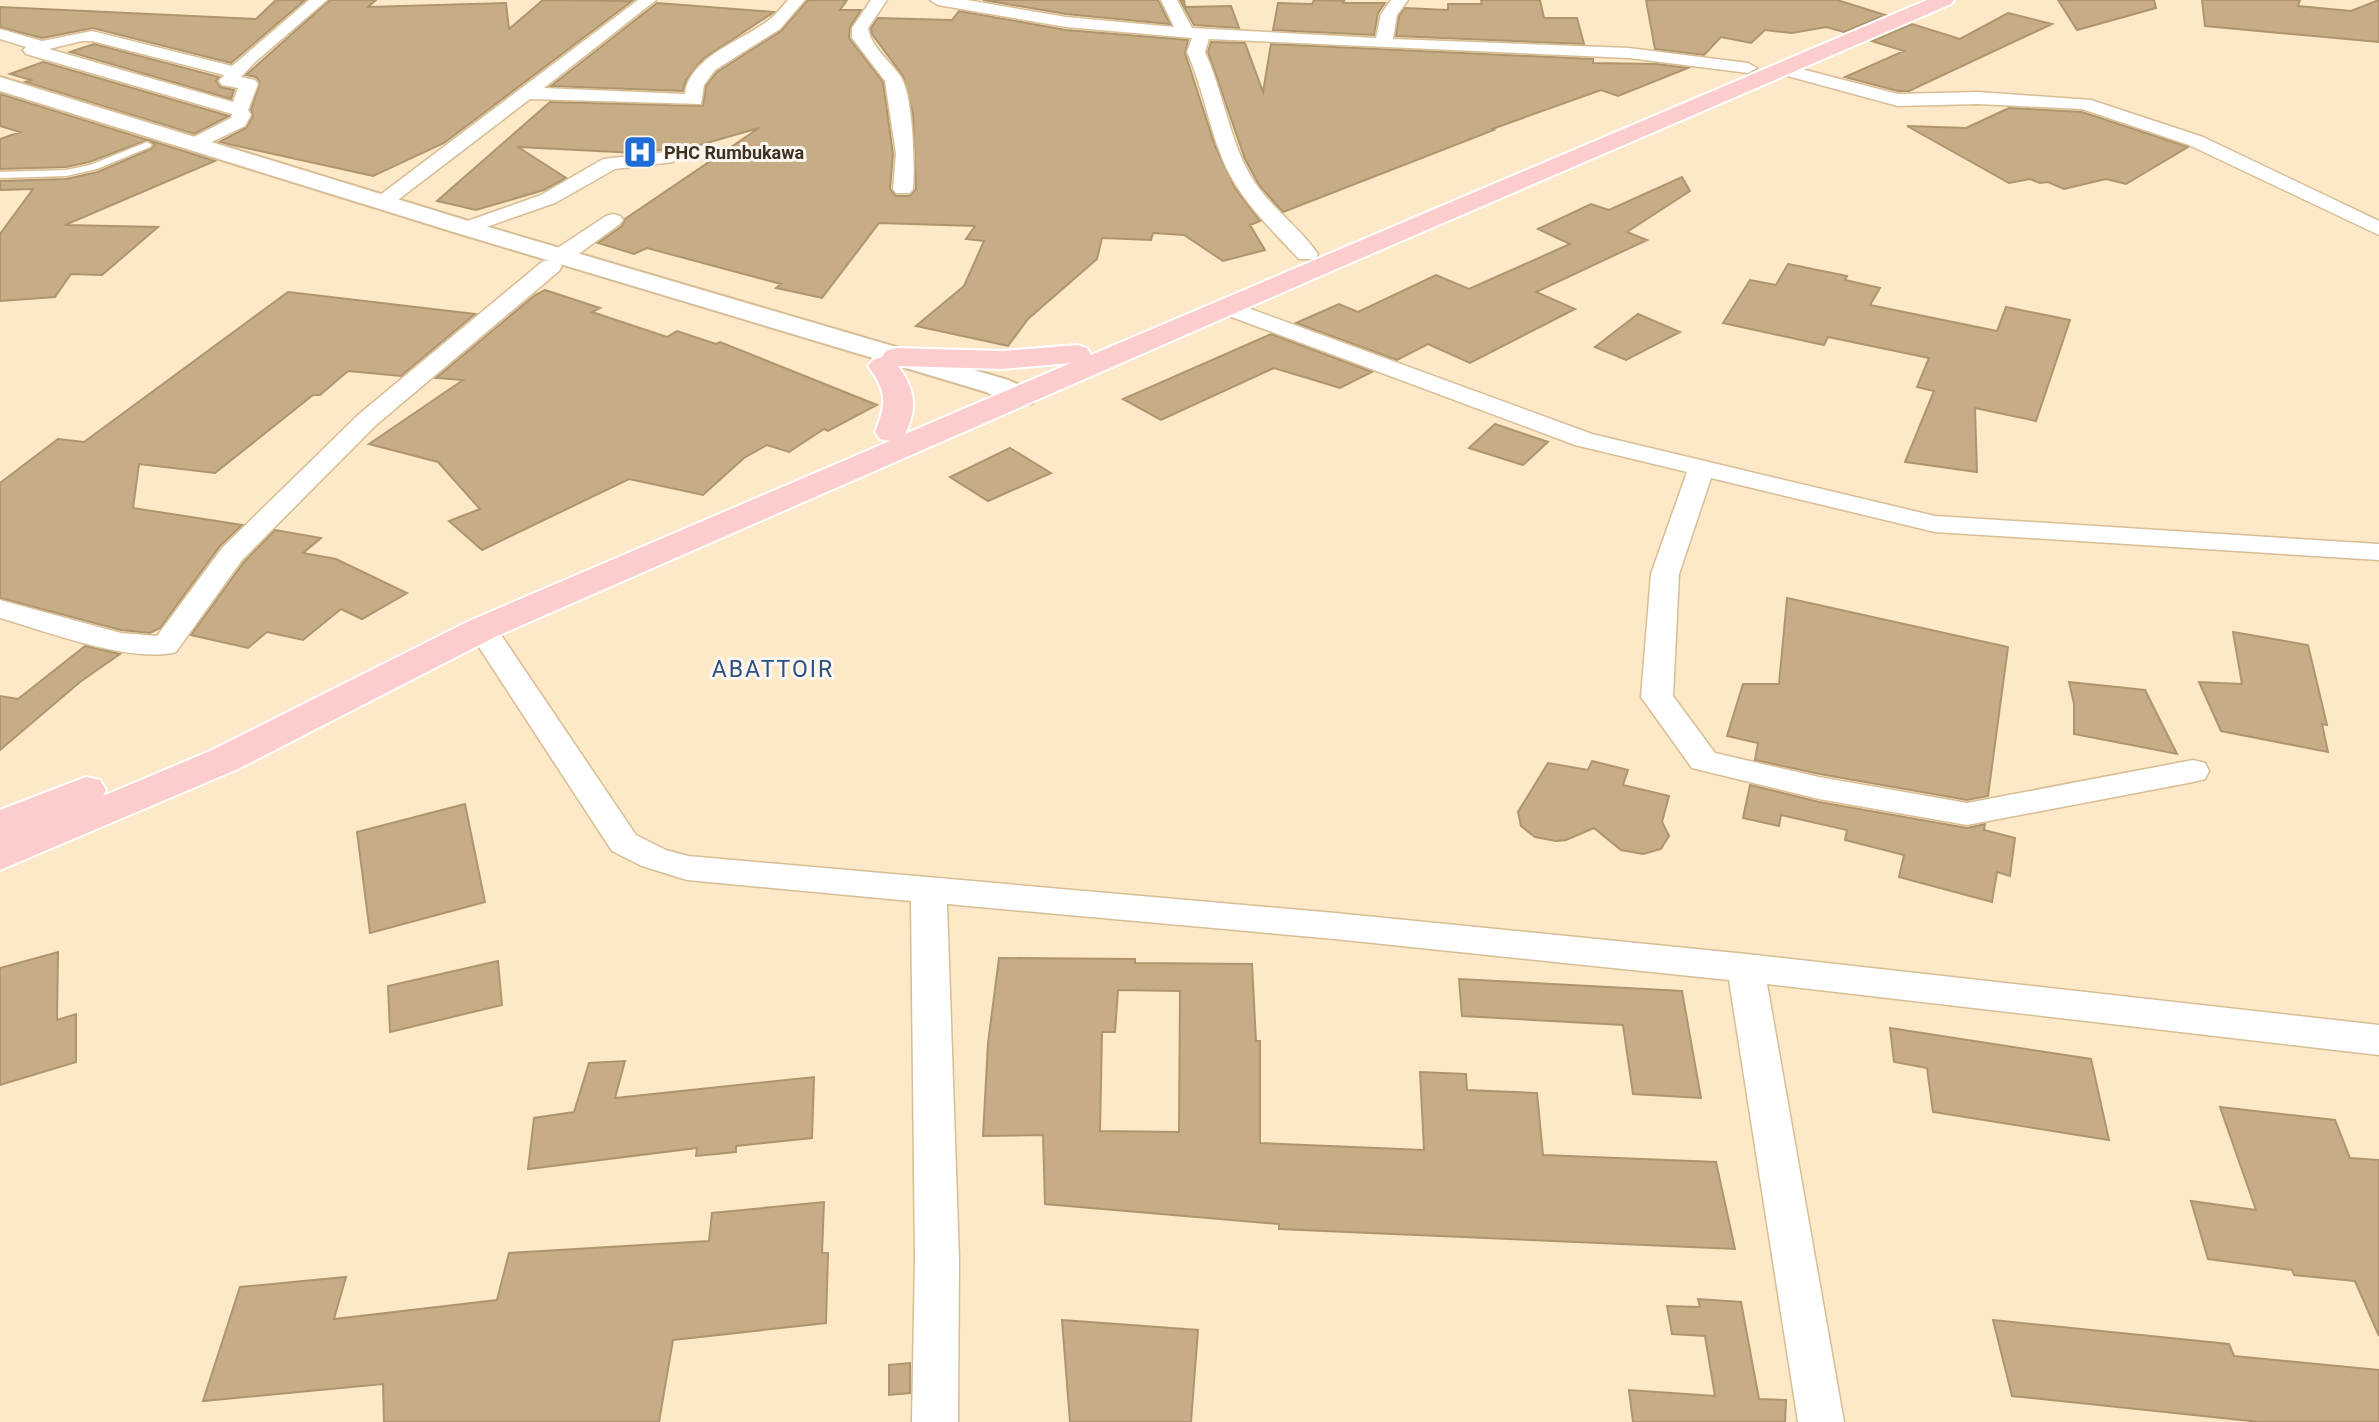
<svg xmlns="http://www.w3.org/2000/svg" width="2379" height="1422" font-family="Roboto,sans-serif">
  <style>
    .building { fill: #c7ad85; stroke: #ae956e; stroke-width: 2; fill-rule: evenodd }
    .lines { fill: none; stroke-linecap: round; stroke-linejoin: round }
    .lane-casing { stroke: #d7bd94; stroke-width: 3 }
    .street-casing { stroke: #d7bd94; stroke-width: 3 }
    .secondary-casing { stroke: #d7bd94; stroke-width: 4 }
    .primary-casing { stroke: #fff; stroke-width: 4 }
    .lane { fill: #fff; fill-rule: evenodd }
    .street { fill: #fff; fill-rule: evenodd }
    .secondary { fill: #fff; fill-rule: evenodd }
    .primary { fill: #fdcdce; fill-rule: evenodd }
    .labels { text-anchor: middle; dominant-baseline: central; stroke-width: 6; stroke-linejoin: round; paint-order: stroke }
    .far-poi-label { font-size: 18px; font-weight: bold; fill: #3d3222; stroke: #fdf7ef; text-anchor: start }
    .neighbourhood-label { font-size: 23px; letter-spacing: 2px; fill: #2c5086; stroke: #fdf7ef }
  </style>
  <rect width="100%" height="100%" fill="#fde8c7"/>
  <path class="building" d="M 276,0 L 305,0 L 231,63 L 93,28 L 42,38 L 0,27 L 0,7 L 256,19 Z
    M 330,0 L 376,0 L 368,7 L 506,3 L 509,29 L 543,0 L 632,1 L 444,143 L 373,176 L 219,142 L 246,128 L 253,116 L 251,110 L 260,82 L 256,77 L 246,75 Z
    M 808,0 L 847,0 L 840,10 L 861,10 L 850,27 L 849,38 L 883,82 L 893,154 L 890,189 L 896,196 L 910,196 L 916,189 L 913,114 L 903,76 L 872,34 L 871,28 L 878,18 L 952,20 L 959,11 L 1066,30 L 1188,40 L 1185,53 L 1215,146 L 1235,188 L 1260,221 L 1250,225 L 1265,250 L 1223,261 L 1184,235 L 1153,233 L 1151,240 L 1102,238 L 1097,259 L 1028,319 L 1008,346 L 916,326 L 964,286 L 984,241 L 966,239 L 975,226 L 879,223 L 822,298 L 776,288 L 781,284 L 647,248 L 634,254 L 598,243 L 622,226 L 625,219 L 759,128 L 672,153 L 666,149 L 636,153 L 518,147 L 566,178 L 544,190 L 476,210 L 437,201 L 550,102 L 703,106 L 706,86 L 717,72 L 781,31 Z
    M 983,0 L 1158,0 L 1170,24 L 1066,14 Z
    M 1180,0 L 1184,0 L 1185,7 L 1231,6 L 1239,28 L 1194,25 Z
    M 1314,0 L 1344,1 L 1343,3 L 1385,3 L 1378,13 L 1374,35 L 1273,30 L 1278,3 L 1312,4 Z
    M 1481,0 L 1540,0 L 1544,18 L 1577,18 L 1584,44 L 1396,36 L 1399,16 L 1405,8 L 1448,10 L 1448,4 L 1482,4 Z
    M 1646,0 L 1837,0 L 1885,15 L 1844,32 L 1826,27 L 1792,33 L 1765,30 L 1751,43 L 1721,37 L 1704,55 L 1655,49 Z
    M 2058,0 L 2154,0 L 2156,8 L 2077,30 Z
    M 2202,0 L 2300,0 L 2298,6 L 2351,11 L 2379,0 L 2379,42 L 2205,26 Z
    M 657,3 L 774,12 L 703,59 L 686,80 L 683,91 L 551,86 Z
    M 2008,13 L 2052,24 L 1909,91 L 1898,91 L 1845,77 L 1904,51 L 1872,41 L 1912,24 L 1960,39 Z
    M 1211,42 L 1245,43 L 1263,92 L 1271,44 L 1593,59 L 1593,63 L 1657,64 L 1688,68 L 1618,96 L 1601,90 L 1492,129 L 1494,130 L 1283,212 L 1259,185 L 1245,159 L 1208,52 Z
    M 94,44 L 219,77 L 216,81 L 220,87 L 234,90 L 231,99 L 70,52 Z
    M 43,62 L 229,116 L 194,134 L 25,82 L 31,80 L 10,74 Z
    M 0,94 L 148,140 L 89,162 L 66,167 L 0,169 L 0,139 L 20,132 L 0,126 Z
    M 2009,108 L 2082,112 L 2188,147 L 2126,184 L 2106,179 L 2064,189 L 2048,182 L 2040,183 L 2030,179 L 2009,183 L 1907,126 L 1966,128 Z
    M 149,140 L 215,161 L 65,225 L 158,227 L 102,275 L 71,274 L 55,297 L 0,301 L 0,234 L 33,189 L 0,190 L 0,181 L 66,179 L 98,172 L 151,149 L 155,145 Z
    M 1682,177 L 1690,191 L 1627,232 L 1647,240 L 1536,292 L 1575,309 L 1470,363 L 1428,344 L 1397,360 L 1296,323 L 1339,304 L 1358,312 L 1436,275 L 1469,289 L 1570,244 L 1538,229 L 1591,204 L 1609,210 Z
    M 1788,264 L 1847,276 L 1845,280 L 1880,288 L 1870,305 L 1997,331 L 2006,307 L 2070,320 L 2036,421 L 1975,408 L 1977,472 L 1905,462 L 1934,391 L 1917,387 L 1929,358 L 1828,337 L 1824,345 L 1723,323 L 1750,280 L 1776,285 Z
    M 545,290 L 600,308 L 592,312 L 667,337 L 677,331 L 716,344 L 720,342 L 877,405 L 828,431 L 824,429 L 789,452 L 767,445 L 744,458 L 703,495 L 629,479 L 482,550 L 449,521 L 480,509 L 438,462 L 369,444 L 463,380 L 436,378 L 535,295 Z
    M 288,292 L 475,314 L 401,376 L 348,371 L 320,395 L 313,395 L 215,473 L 139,464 L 133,508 L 242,525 L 220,546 L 160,628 L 150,633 L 121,630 L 0,598 L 0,483 L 58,439 L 84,442 Z
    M 1638,314 L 1680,332 L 1626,360 L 1595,347 Z
    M 1271,334 L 1372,372 L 1340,388 L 1274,368 L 1161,420 L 1123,399 Z
    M 1495,424 L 1548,442 L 1523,465 L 1469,448 Z
    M 1010,448 L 1051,473 L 988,501 L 950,477 Z
    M 275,530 L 321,538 L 303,553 L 336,559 L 407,593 L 362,619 L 341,609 L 303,640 L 267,632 L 248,648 L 191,635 L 244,562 Z
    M 1787,598 L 2008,647 L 1988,796 L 1967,800 L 1820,774 L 1755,760 L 1758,743 L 1727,736 L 1743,684 L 1779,684 Z
    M 2233,632 L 2308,645 L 2327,725 L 2322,724 L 2328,752 L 2221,731 L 2199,682 L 2242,684 Z
    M 85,646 L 120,654 L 80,682 L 0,750 L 0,696 L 18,699 Z
    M 2069,682 L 2145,690 L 2177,754 L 2074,734 L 2074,704 Z
    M 1592,761 L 1628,770 L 1623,785 L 1669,796 L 1662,822 L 1669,836 L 1661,849 L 1643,854 L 1621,850 L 1594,828 L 1566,840 L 1556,841 L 1535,837 L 1521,826 L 1518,812 L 1548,763 L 1588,770 Z
    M 1750,785 L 1819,802 L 1967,828 L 1985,824 L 1984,830 L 2015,838 L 2010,876 L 1997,872 L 1992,902 L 1899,877 L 1904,855 L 1845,840 L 1847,830 L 1781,815 L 1779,826 L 1743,818 Z
    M 465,804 L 485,902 L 370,933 L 357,832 Z
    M 58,952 L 57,1020 L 76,1014 L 76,1062 L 0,1085 L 0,968 Z
    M 999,958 L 1135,959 L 1135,963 L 1252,964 L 1256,1041 L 1260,1041 L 1260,1143 L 1424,1150 L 1420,1072 L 1466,1074 L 1467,1090 L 1537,1093 L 1543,1155 L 1716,1162 L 1735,1249 L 1279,1229 L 1279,1224 L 1045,1204 L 1043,1135 L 983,1136 L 988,1043 ZM 1118,990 L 1180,991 L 1179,1132 L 1100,1131 L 1102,1032 L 1115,1032 Z
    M 498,961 L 502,1005 L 390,1032 L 388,986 Z
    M 1459,979 L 1682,991 L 1701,1098 L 1633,1094 L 1623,1025 L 1462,1016 Z
    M 1890,1028 L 2091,1059 L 2109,1140 L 1933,1112 L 1927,1068 L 1894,1062 Z
    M 625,1061 L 615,1098 L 814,1077 L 812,1138 L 736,1146 L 736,1152 L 696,1156 L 697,1148 L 528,1169 L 534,1118 L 574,1112 L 589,1063 Z
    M 2220,1107 L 2335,1120 L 2350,1158 L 2379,1160 L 2379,1336 L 2355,1281 L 2294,1275 L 2292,1270 L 2208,1259 L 2191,1201 L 2256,1210 Z
    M 824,1202 L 822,1253 L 828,1253 L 826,1323 L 673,1340 L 659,1422 L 384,1422 L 383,1384 L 203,1401 L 240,1287 L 346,1277 L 334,1319 L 497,1300 L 509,1253 L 709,1241 L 712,1213 Z
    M 1698,1299 L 1741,1302 L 1759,1399 L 1786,1400 L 1785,1422 L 1633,1422 L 1629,1390 L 1715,1396 L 1705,1336 L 1672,1334 L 1667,1306 L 1700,1307 Z
    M 1062,1320 L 1198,1330 L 1191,1422 L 1070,1422 Z
    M 1993,1320 L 2229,1344 L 2234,1356 L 2379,1370 L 2379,1422 L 2260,1422 L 2012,1396 Z
    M 910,1363 L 910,1393 L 889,1395 L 889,1365 Z"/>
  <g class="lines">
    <defs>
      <path id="lane" d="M 147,142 L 152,145 L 150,147 L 97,169 L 66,176 L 0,178 L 0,172 L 66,170 L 90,165 Z"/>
      <path id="street" d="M 309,0 L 327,0 L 254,63 L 241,77 L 255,80 L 258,84 L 248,110 L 251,115 L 245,126 L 195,150 L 185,144 L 188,140 L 231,118 L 232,114 L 26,54 L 23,50 L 26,47 L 0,39 L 0,29 L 42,41 L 92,31 L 232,66 ZM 82,41 L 92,41 L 224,75 L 219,81 L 222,85 L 238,88 L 233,102 L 49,49 Z
        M 638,0 L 656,0 L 544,88 L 685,94 C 688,59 739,41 765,23 C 774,17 781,8 788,0 L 805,0 L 780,29 L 715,70 L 704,85 L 701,104 L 530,99 L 390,206 L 376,206 L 373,202 L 376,198 Z
        M 871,0 L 887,0 L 868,28 C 871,47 890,61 901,77 C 913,96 915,165 913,189 L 910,193 L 896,193 L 893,189 L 896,154 L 885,81 L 852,38 L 852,28 Z
        M 930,0 L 967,0 L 1066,17 L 1174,27 L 1161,0 L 1177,0 L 1192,28 L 1376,38 L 1381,14 L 1391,0 L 1408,0 L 1397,15 L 1393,39 L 1629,48 L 1748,63 L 1757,68 L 1748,73 L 1629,58 L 1209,39 L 1205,52 C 1223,92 1229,137 1250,175 C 1268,206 1298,225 1318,254 L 1315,259 L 1299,259 C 1274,232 1248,208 1230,175 C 1210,137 1205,92 1187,52 L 1192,38 L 1066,27 L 938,5 Z
        M 1782,64 L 1898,94 L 1978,92 L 2091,100 L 2203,137 L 2379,221 L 2379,235 L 2189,145 L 2082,109 L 1978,104 L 1898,106 L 1776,73 L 1773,69 Z
        M 666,152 L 676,158 L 673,162 L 615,169 L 555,203 L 466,234 L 459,232 L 455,228 L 459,224 L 541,195 L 603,159 Z
        M 613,214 L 620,216 L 623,220 L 620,224 L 569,261 L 559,262 L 562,266 L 559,271 L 376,425 L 242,560 L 176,652 C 131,664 46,631 0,618 L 0,600 L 121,633 L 157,636 L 222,548 L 358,415 L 543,261 L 553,260 L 550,256 L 553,251 L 606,216 Z
        M 1226,300 L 1592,434 L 1935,516 L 2379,544 L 2379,560 L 1935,532 L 1711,478 L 1679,574 L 1673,696 L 1715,753 L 1819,777 L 1967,803 L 2193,760 L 2205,763 L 2209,771 L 2205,779 L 2193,782 L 1967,825 L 1819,799 L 1692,768 L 1641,697 L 1651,574 L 1687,472 L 1575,445 L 1218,312 L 1215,307 L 1218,302 Z
        M 482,620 L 493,623 L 636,835 L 666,850 L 688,856 L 1335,913 L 1746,954 L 2379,1025 L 2379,1055 L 1767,984 L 1844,1422 L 1798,1422 L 1729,980 L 1335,939 L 947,904 L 959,1258 L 958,1422 L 912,1422 L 915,1258 L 911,901 L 687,880 L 642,866 L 612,851 L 467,629 L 471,623 Z"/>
      <path id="secondary" d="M 0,77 L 475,223 L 1008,380 L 1033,391 L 1037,397 L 1033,403 C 1015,408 1002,399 986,392 L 457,233 L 0,91 Z"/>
      <path id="primary" d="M 1927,0 L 1954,0 L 1951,4 L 1334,270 L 495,637 L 238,769 L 0,870 L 0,810 L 86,777 L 100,780 L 106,790 L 103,796 L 210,751 L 469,621 L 890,441 L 880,439 L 875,432 C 887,402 887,392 868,366 L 873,360 L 882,357 L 886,351 L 896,348 L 1002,351 L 1077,345 L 1087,348 L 1091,355 ZM 1071,363 L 905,434 C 918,408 915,389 898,366 L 1002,369 Z"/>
    </defs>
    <use href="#lane" class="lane-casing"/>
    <use href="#street" class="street-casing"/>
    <use href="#secondary" class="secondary-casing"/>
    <use href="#primary" class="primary-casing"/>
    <use href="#lane" class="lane"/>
    <use href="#street" class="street"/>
    <use href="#secondary" class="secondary"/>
    <use href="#primary" class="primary"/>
  </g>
  <defs>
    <symbol id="hospital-square" viewBox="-11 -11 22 22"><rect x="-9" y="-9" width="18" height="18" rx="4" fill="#206bd6" stroke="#fdf7ef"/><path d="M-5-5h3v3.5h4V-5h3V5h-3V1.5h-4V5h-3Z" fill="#fff"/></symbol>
  </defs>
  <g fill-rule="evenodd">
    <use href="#hospital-square" x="621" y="133" width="38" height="38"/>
  </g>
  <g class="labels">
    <g class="far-poi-label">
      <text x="664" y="152">PHC Rumbukawa</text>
    </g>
    <g class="neighbourhood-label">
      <text x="773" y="669">ABATTOIR</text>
    </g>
  </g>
</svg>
